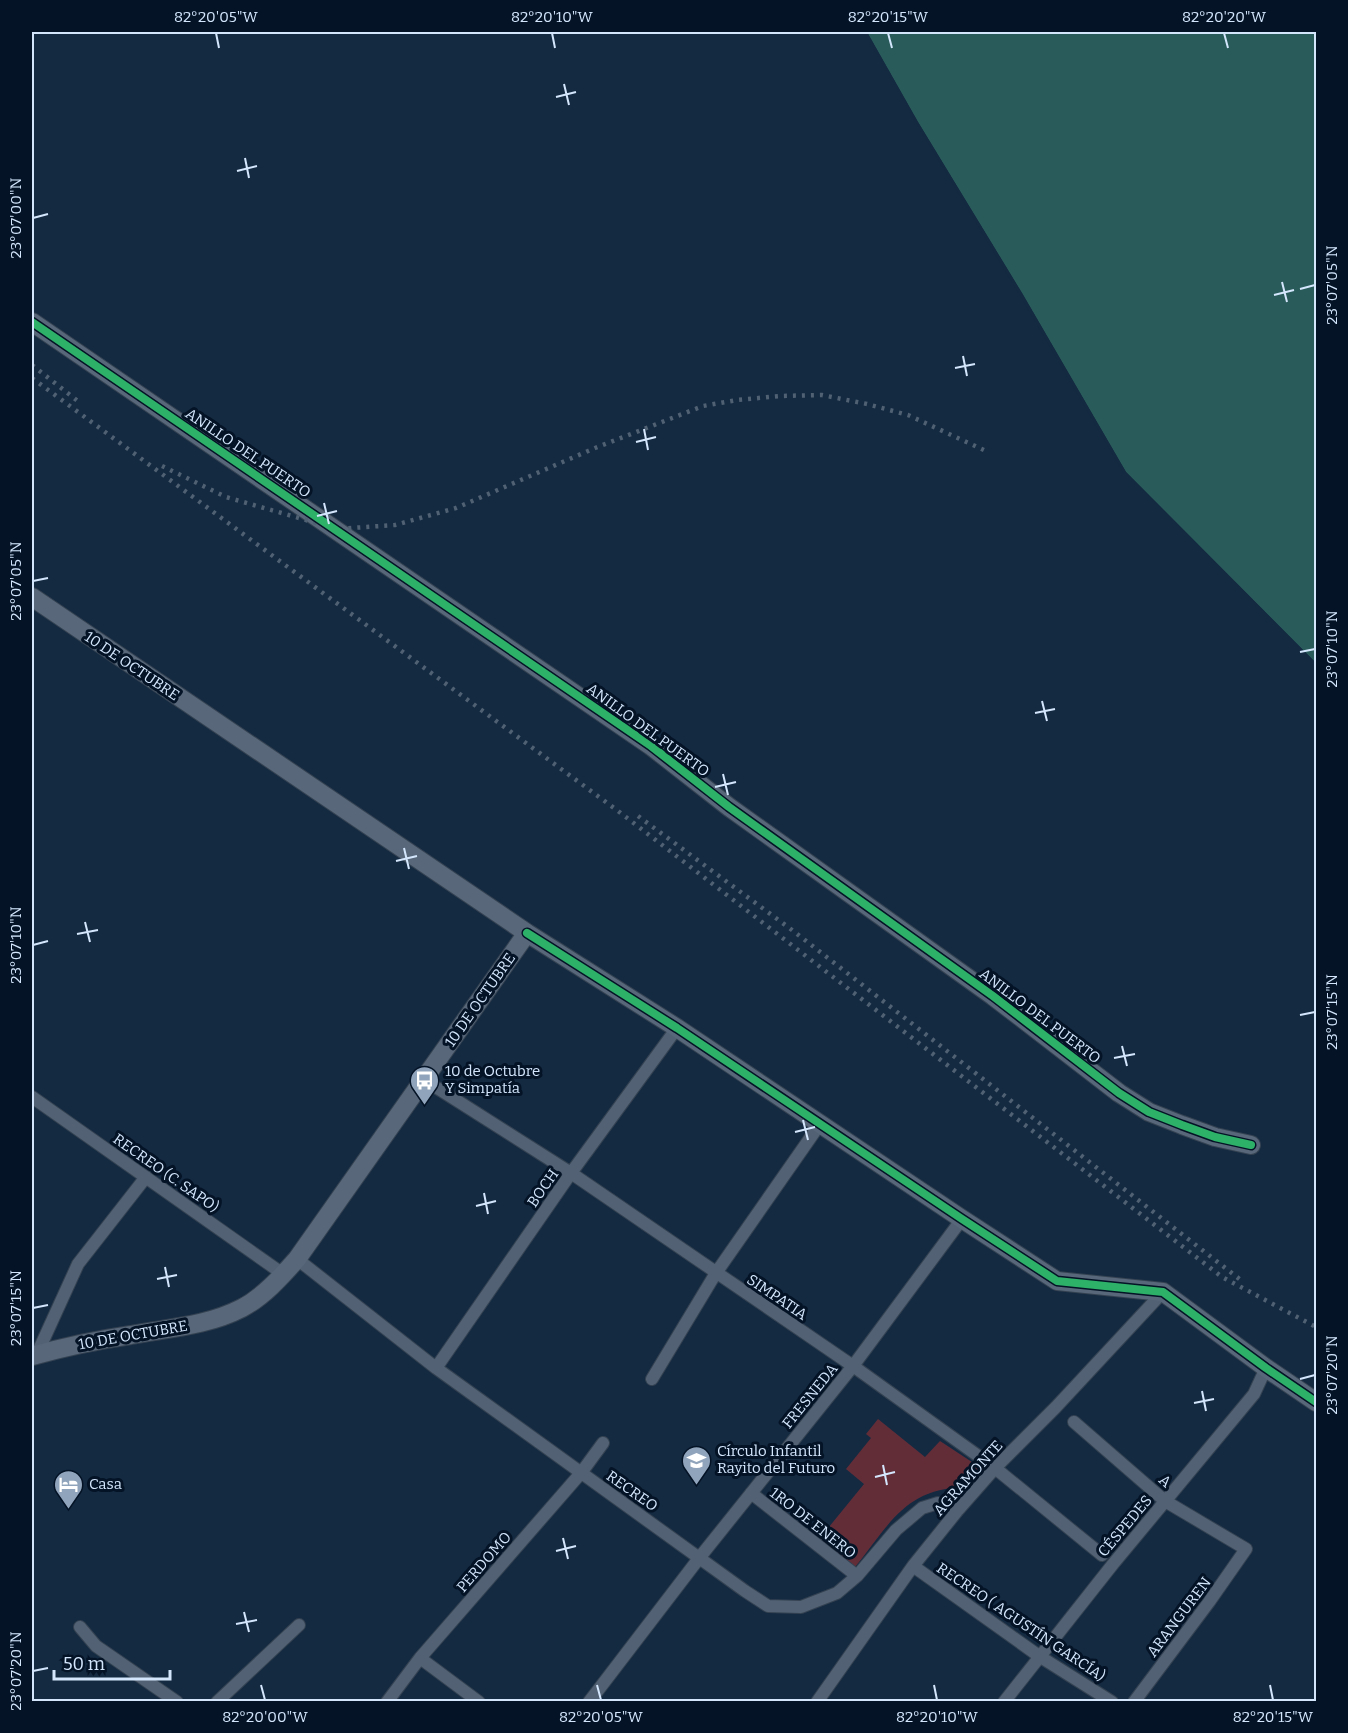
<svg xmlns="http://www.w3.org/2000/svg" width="1348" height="1733" font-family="Bitter,serif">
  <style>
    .green { fill: #632d38 }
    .water { fill: #2a5b5b }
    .pier { fill: #142a41 }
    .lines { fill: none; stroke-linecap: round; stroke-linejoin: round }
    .street-casing { stroke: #344252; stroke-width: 14 }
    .secondary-casing { stroke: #344252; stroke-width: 20 }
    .street { stroke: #526274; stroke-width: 12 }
    .secondary { stroke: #58687a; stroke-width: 18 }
    .rail { stroke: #506173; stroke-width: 4.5; stroke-dasharray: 3 6; stroke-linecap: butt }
    .cycleway-casing { stroke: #041326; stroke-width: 11 }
    .cycleway { stroke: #2db169; stroke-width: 8 }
    .ticks { fill: none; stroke: #d3e6fc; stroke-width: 2 }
    .labels { text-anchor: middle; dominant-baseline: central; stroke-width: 6; stroke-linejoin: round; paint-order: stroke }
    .street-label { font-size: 15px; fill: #d3e6fc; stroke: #041326 }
    .poi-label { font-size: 15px; fill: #d3e6fc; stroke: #041326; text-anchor: start }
    .neatline { fill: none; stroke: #d3e6fc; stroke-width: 2 }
    .ticks-label { font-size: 15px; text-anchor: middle; fill: #d3e6fc }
  </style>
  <rect width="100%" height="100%" fill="#142a41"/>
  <path class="green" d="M 878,1419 L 925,1457 L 940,1441 L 981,1468 L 966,1487 C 905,1488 890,1524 855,1567 L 820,1538 L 864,1484 L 846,1469 L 871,1438 L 866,1434 Z"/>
  <path class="water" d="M 867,32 L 1316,32 L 1316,663 L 1126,472 L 1022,293 L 918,122 Z"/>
  <path class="pier" d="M 864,32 L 867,32 L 918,122 L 1022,293 L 1126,472 L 1316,663 L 1316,666 L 1124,474 L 1019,294 L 916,123 Z"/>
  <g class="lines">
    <defs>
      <path id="street" d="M 423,1079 L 571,1173 L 853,1366 L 995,1468 L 1102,1555
        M 32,1097 L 283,1274
        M 297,1259 L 436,1368 L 745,1591 L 768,1606 L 801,1607 L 837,1593 L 857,1576 L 896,1530 L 922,1508 L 938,1503 L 958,1510
        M 37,1354 L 78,1264 L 146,1177
        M 436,1368 L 571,1173 L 677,1028
        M 652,1379 L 716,1273 L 820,1124
        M 1074,1422 L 1165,1501 L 1246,1549 L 1209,1602 L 1134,1702
        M 751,1493 L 857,1576
        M 913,1566 L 1039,1656 L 1112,1702
        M 80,1627 L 96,1646 L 177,1702
        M 420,1658 L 479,1702
        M 217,1702 L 299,1625
        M 387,1702 L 420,1658 L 581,1473 L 603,1443
        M 589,1702 L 700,1557 L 853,1366 L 962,1219
        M 817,1702 L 913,1566 L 958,1510 L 995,1468 L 1056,1407 L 1163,1292
        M 1004,1702 L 1113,1564 L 1254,1394 L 1266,1368"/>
      <path id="secondary" d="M 32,322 L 651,746 L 729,807 L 993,996 L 1119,1093 L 1149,1112 L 1182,1125 L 1215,1137 L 1251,1145
        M 32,597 L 527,933 L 677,1028 L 962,1219 L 1057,1281 L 1163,1292 L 1266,1368 L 1316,1402
        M 32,1356 C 64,1347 97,1340 131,1335 C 169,1328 207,1326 242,1308 C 263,1297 281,1277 297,1259 L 527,933"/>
    </defs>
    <use href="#street" class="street-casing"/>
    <use href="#secondary" class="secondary-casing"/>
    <use href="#street" class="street"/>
    <use href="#secondary" class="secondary"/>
    <path class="rail" d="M 32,365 L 79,402
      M 32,378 L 618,811 L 1222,1277 L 1316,1327
      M 162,466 L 226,497 L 337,529 L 395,525 L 456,508 L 595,448 L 703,406 L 737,400 L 780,396 L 822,395 L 867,404 L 908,415 L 986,451
      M 638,816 L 792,930 L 1242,1281"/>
    <defs>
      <path id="cycleway" d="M 32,322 L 651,746 L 729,807 L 993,996 L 1119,1093 L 1149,1112 L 1182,1125 L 1215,1137 L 1251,1145
        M 527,933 L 677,1028 L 962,1219 L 1057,1281 L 1163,1292 L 1266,1368 L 1316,1402"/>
    </defs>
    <use href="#cycleway" class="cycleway-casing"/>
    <use href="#cycleway" class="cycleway"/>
  </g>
  <path class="ticks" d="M 216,33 L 219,48M 552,33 L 555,48M 888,33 L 892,48M 1224,33 L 1228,48M 564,84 L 569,105M 556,97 L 576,92M 245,158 L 249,178M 237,171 L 257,166M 33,218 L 48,214M 1282,282 L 1287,302M 1300,289 L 1315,285M 1274,295 L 1294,290M 963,356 L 967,376M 955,368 L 975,364M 644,429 L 648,450M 636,442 L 656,437M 324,503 L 329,524M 317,516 L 337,511M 33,581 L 48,578M 1300,652 L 1315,649M 1042,701 L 1047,721M 1035,713 L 1055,709M 723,774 L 728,795M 715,787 L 736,782M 404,848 L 409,869M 396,861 L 417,856M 85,922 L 90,942M 77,934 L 98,930M 33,945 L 48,941M 1300,1015 L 1315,1012M 1122,1046 L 1127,1066M 1114,1058 L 1135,1054M 803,1120 L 808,1140M 795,1132 L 815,1127M 484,1193 L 488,1214M 476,1206 L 496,1201M 165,1267 L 169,1287M 157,1279 L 177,1275M 33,1308 L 48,1305M 1300,1379 L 1315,1375M 1202,1391 L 1206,1411M 1194,1403 L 1214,1399M 883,1465 L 887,1485M 875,1477 L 895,1472M 563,1538 L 568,1559M 556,1551 L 576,1546M 244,1612 L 249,1632M 236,1624 L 257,1620M 33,1671 L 48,1668M 261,1685 L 265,1700M 597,1685 L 601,1700M 934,1685 L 937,1700M 1270,1685 L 1273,1700"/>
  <defs>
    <symbol id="bus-pin" viewBox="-11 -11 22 30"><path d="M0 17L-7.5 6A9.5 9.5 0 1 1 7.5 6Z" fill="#90a4bb" stroke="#041326"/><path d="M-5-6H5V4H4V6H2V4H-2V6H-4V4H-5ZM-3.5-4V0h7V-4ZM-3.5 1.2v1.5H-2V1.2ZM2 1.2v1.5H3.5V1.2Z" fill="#fff"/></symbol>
    <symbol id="school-pin" viewBox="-11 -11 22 30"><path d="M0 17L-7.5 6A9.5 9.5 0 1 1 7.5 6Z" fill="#90a4bb" stroke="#041326"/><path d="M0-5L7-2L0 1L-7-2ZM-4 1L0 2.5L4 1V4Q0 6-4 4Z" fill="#fff"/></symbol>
    <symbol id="hotel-pin" viewBox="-11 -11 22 30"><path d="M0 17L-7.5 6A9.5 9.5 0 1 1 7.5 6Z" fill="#90a4bb" stroke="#041326"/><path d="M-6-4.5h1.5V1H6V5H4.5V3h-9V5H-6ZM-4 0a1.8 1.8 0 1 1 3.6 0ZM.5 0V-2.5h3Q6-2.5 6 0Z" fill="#fff"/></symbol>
  </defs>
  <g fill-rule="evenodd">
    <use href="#bus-pin" x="408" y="1064" width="33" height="45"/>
    <use href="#school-pin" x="680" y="1444" width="33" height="45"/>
    <use href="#hotel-pin" x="52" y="1468" width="33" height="45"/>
  </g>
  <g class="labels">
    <g class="street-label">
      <text transform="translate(248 453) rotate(34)">ANILLO DEL PUERTO</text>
      <text transform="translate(132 666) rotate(34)">10 DE OCTUBRE</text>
      <text transform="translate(648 730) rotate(36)">ANILLO DEL PUERTO</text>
      <text transform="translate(480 1000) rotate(-55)">10 DE OCTUBRE</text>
      <text transform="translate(1040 1016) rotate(37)">ANILLO DEL PUERTO</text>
      <text transform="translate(166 1173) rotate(35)">RECREO (C. SAPO)</text>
      <text transform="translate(543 1188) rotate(-55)">BOCH</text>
      <text transform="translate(777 1297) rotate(34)">SIMPATIA</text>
      <text transform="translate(133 1335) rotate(-10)">10 DE OCTUBRE</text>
      <text transform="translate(810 1396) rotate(-51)">FRESNEDA</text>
      <text transform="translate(968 1478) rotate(-48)">AGRAMONTE</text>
      <text transform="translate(1165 1481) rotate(41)">A</text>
      <text transform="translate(632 1491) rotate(35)">RECREO</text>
      <text transform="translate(813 1523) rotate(38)">1RO DE ENERO</text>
      <text transform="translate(1125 1526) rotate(-50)">CÉSPEDES</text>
      <text transform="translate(484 1562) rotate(-49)">PERDOMO</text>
      <text transform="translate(1179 1617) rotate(-53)">ARANGUREN</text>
      <text transform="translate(1021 1622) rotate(34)">RECREO ( AGUSTÍN GARCÍA)</text>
    </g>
    <g class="poi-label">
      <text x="445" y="1071">10 de Octubre<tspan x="445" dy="17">Y Simpatía</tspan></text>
      <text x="717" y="1451">Círculo Infantil<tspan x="717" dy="17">Rayito del Futuro</tspan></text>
      <text x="89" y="1484">Casa</text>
    </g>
  </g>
  <rect width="1348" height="1733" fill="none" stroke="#041326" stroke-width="66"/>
  <path d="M54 1670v9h116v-9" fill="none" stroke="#d3e6fc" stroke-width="3"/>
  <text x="63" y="1670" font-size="18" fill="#d3e6fc" stroke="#041326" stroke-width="4.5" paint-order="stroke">50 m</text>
  <rect x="33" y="33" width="1282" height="1667" class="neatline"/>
  <g class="ticks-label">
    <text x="216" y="22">82°20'05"W</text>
    <text x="552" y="22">82°20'10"W</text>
    <text x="888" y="22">82°20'15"W</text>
    <text x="1224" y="22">82°20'20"W</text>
    <text transform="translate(16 218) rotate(-90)" y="5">23°07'00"N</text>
    <text transform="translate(1332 285) rotate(-90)" y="5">23°07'05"N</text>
    <text transform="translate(16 581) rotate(-90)" y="5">23°07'05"N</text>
    <text transform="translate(1332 649) rotate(-90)" y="5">23°07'10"N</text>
    <text transform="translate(16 945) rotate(-90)" y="5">23°07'10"N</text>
    <text transform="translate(1332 1012) rotate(-90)" y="5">23°07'15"N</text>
    <text transform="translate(16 1308) rotate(-90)" y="5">23°07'15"N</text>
    <text transform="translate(1332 1375) rotate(-90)" y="5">23°07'20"N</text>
    <text transform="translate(16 1671) rotate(-90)" y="5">23°07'20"N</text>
    <text x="265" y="1722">82°20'00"W</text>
    <text x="601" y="1722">82°20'05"W</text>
    <text x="937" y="1722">82°20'10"W</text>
    <text x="1273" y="1722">82°20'15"W</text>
  </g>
</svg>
